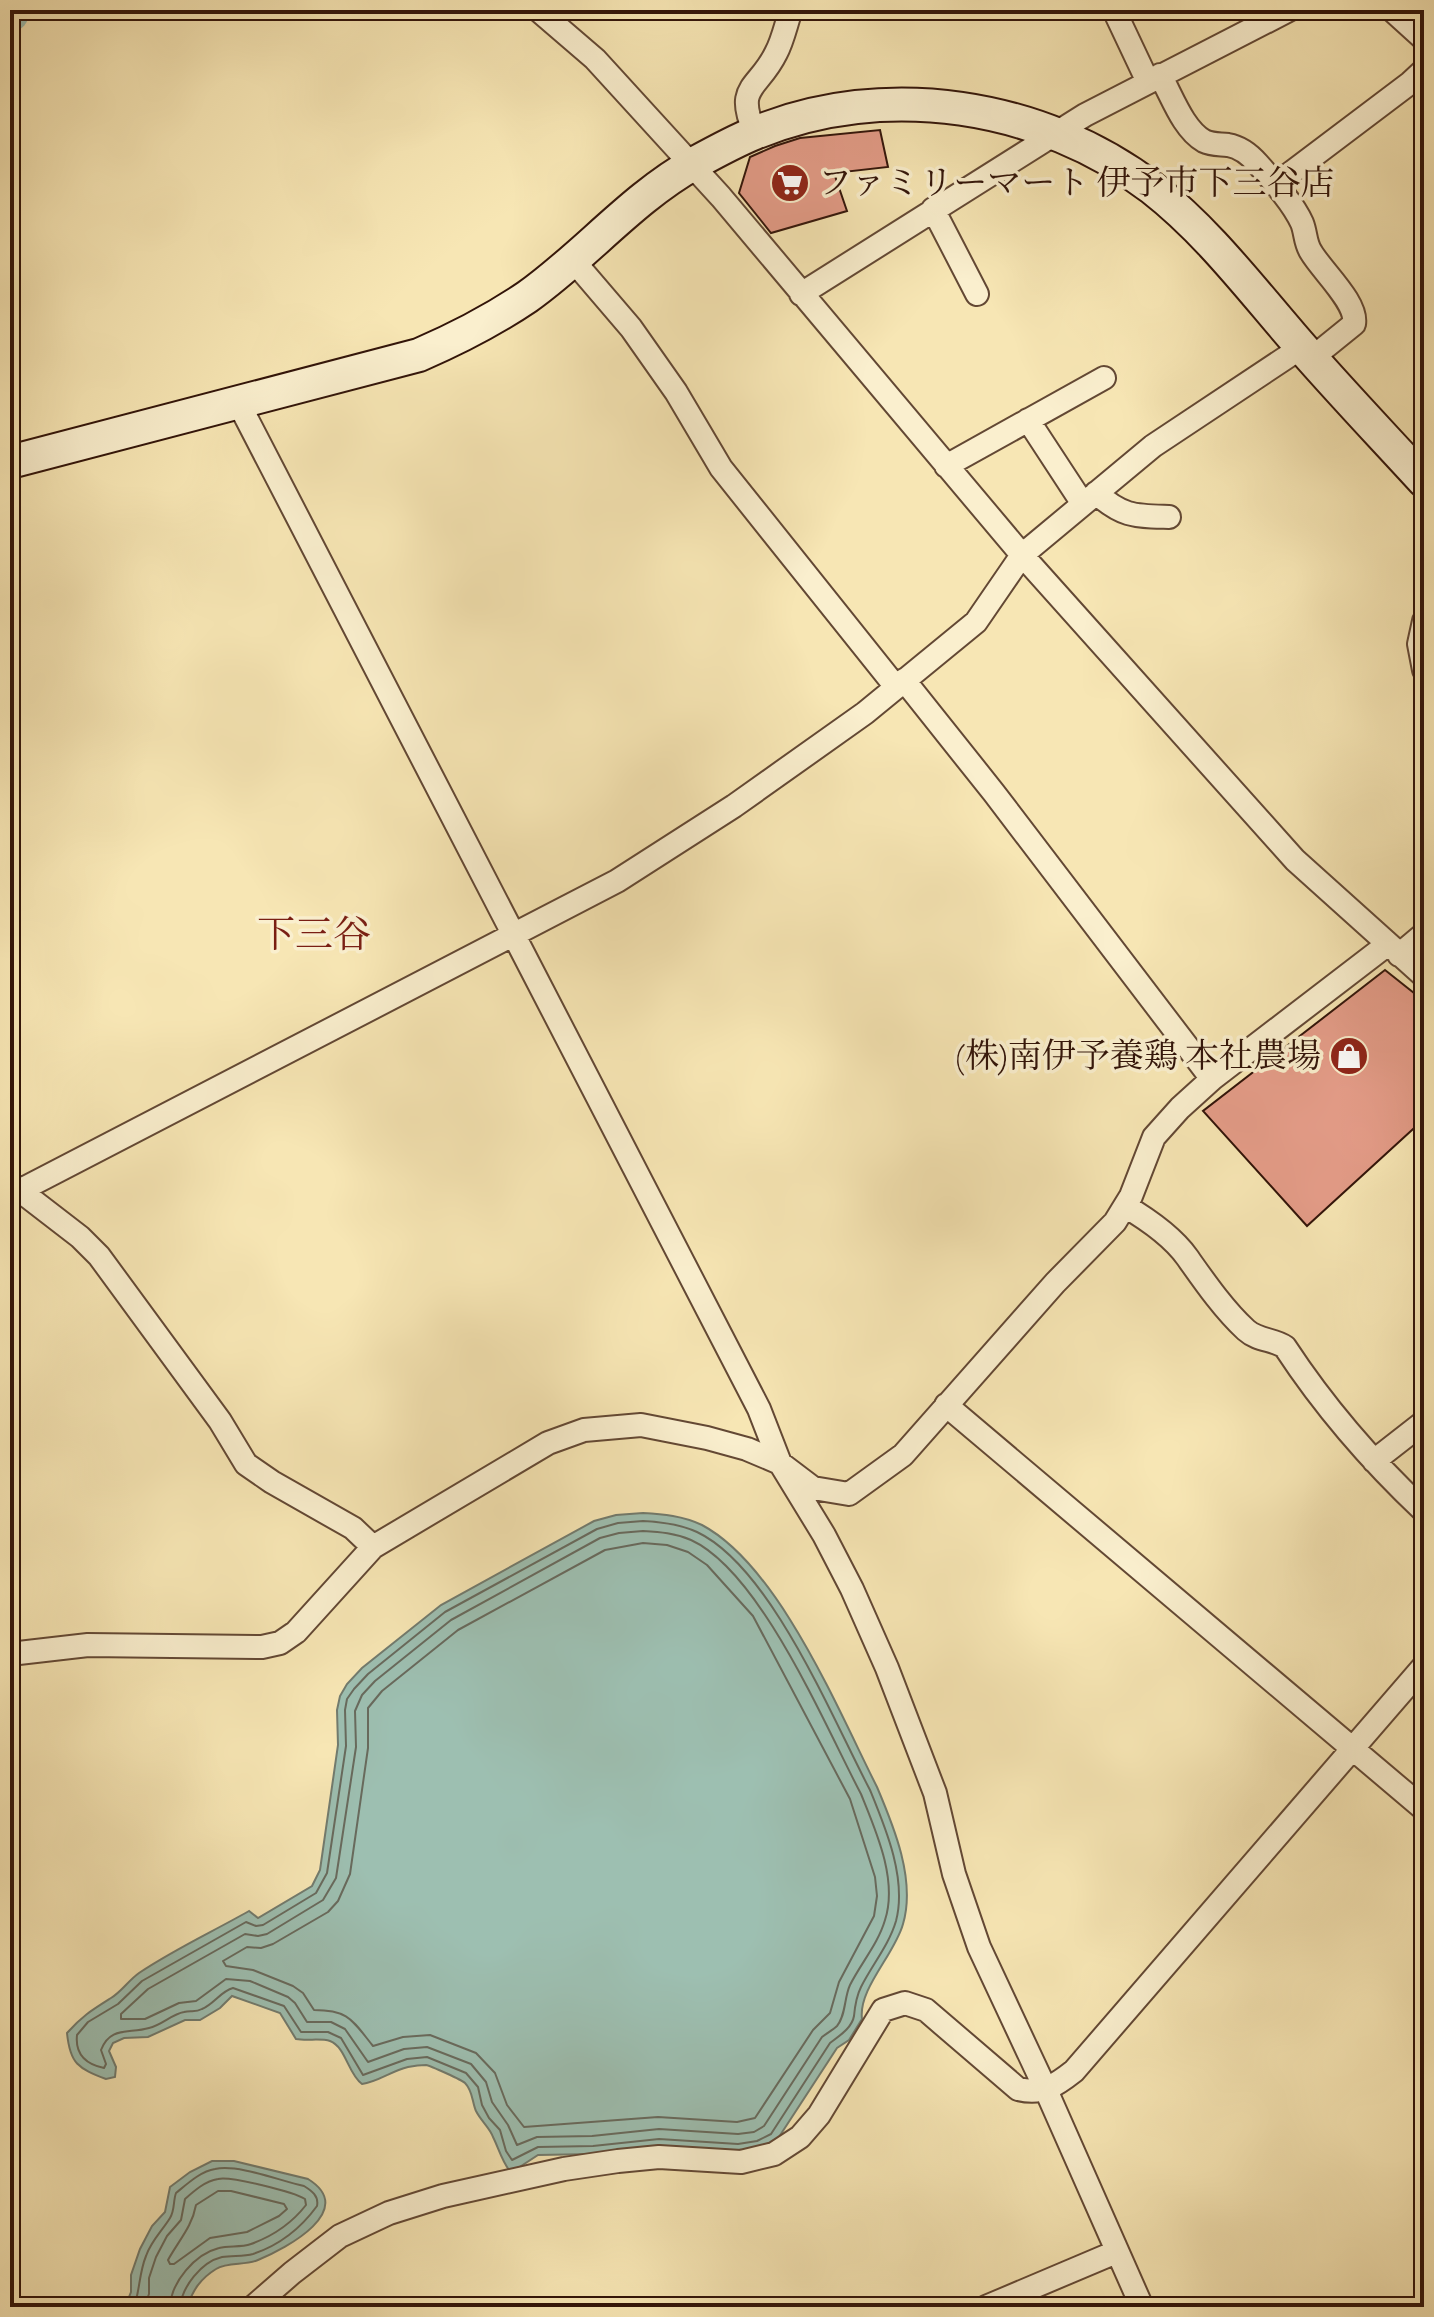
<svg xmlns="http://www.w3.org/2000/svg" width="1434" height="2317" font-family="'IM FELL Double Pica','Noto Serif JP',serif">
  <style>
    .water { fill: #9dbfb1; stroke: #727b6e; stroke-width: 2 }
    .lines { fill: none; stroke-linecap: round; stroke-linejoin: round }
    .shore { stroke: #686a5d; stroke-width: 2 }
    .river { stroke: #9dbfb1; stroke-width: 38 }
    .building { fill: #e49c88; stroke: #321409; stroke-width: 2 }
    .street-casing { stroke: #634834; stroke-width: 26 }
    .secondary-casing { stroke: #321409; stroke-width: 36 }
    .street { stroke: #faefce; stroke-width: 22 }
    .secondary { stroke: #faefce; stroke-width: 32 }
    .labels { text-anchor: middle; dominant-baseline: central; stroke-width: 7; stroke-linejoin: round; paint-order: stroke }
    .poi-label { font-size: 34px; fill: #321409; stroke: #faefce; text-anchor: start }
    .quarter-label { font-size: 38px; fill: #7a1f14; stroke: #faefce }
  </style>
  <rect width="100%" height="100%" fill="#f7e6b4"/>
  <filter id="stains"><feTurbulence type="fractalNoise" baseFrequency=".0025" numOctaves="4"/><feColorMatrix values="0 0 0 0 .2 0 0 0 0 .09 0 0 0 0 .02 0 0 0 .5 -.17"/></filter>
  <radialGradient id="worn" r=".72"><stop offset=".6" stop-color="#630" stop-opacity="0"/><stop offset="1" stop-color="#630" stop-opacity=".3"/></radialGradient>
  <path class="water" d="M 643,1513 C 663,1514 683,1516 702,1525 C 779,1566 838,1710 877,1787 C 894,1827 916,1880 903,1924 C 895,1954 858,1989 862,2019 L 849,2040 L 837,2048 L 777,2140 L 759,2149 L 738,2152 L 659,2147 L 593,2154 L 538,2155 L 515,2170 L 509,2170 C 501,2159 499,2149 493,2137 C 490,2128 481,2121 476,2111 C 472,2102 473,2091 465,2083 C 462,2080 431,2066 426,2065 C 421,2065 413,2066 408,2067 C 391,2071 378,2082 362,2084 C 348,2074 346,2047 330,2041 C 321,2038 307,2041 296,2039 L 280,2013 L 232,1996 L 220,2008 L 200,2020 L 185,2020 L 148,2037 L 124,2038 L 113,2043 L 109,2051 L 116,2067 L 115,2077 L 106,2079 C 78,2068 70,2064 67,2033 C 82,2016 92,2010 111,1998 C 121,1992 129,1980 139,1973 C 173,1950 212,1932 249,1911 L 258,1918 L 312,1886 L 320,1870 L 338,1745 L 337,1710 L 340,1696 L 347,1684 L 362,1668 L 441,1605 L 594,1521 L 616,1515 Z
    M 212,2161 L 234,2161 L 308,2179 C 358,2210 287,2248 258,2260 C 245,2266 228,2261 216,2269 C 200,2279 193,2290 187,2307 L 125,2307 L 131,2292 L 131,2275 L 140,2249 L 152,2226 L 165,2212 L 170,2187 L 190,2172 Z"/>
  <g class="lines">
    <path class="shore" d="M 643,1521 C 662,1522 680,1524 697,1532 C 771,1567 832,1718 870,1790 C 886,1829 907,1879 896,1921 C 889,1945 872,1965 861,1987 C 856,1997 855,2005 854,2016 C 852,2028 839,2036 830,2043 L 771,2134 L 757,2141 L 738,2144 L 659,2139 L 593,2146 L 538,2147 L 512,2160 L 506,2151 L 500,2130 L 489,2118 L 482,2105 L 478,2087 L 466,2073 L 427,2057 L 407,2059 L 363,2075 L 341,2038 L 328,2032 L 301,2032 L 284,2006 L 233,1988 C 221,1991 214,2004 202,2009 C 195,2013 191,2010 184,2012 C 172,2014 162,2025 149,2028 C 129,2034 110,2026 101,2050 L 106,2064 L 104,2068 C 85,2064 75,2054 77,2035 L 88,2022 L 118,2004 L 142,1981 L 246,1922 L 256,1926 L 263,1925 L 316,1893 L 327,1873 L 346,1746 L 345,1710 L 347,1699 L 354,1689 L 368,1674 L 445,1612 L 597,1529 L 618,1523 Z
      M 643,1531 C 660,1532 675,1533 691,1540 C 761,1572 825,1726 861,1794 C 876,1831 898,1880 885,1920 C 878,1944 861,1963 850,1985 C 844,1998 846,2015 837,2026 C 833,2030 827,2033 822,2037 L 764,2126 L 754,2132 L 738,2134 L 659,2129 L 592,2136 L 537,2137 L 517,2145 L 508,2125 L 492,2102 L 486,2082 L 471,2064 L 427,2047 L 404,2049 L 368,2062 L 345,2029 L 331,2022 L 307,2022 L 295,2003 L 288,1997 L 250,1981 L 226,1979 L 196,2001 L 179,2003 L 145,2019 L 121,2019 L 121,2014 L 148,1989 L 245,1934 L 258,1936 L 267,1934 L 323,1900 L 336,1878 L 356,1747 L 355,1711 L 362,1695 L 375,1681 L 451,1620 L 600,1538 L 619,1533 Z
      M 643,1543 L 667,1545 L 688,1552 L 707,1565 L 753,1616 L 850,1799 L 875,1877 L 877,1896 L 874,1916 L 839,1982 L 830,2013 L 813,2030 L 755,2118 L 737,2122 L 658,2117 L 524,2127 L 507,2105 L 495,2073 L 476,2053 L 430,2035 L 403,2037 L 373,2046 C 352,2020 349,2010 314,2010 L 303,1993 L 293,1986 L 253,1970 L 226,1966 L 223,1961 L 247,1947 L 261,1948 L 273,1944 L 328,1912 L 338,1901 L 350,1874 L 368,1748 L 368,1708 L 382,1691 L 458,1630 L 605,1550 Z
      M 218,2191 L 231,2191 L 284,2204 L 287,2209 L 279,2216 L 247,2232 L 210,2238 L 174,2264 L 170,2264 L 168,2260 C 179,2240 192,2227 196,2205 Z
      M 134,2307 C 140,2290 139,2273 146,2256 C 151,2241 162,2231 170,2218 C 175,2210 173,2201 176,2193 C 187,2184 201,2171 215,2169 C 239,2164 280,2181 304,2186 C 312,2191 319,2196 317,2206 C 301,2228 280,2245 253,2254 C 243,2257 232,2255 222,2257 C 201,2262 182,2287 180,2307
      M 144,2307 L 149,2294 L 149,2278 L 156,2257 L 167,2236 L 181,2220 L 185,2199 C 194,2191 205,2181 218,2179 C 231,2176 294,2192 305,2199 L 306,2205 C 292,2223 273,2236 251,2244 C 240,2248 229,2245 219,2248 C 195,2254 171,2282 170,2307"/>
    <path class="river" d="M 10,13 L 11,10"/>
  </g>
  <path class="building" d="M 880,130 L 888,167 L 834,173 L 847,211 L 771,233 L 739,193 L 750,157 L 775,146 L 800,138 Z
    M 1385,970 L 1424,1001 L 1424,1119 L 1307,1226 L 1203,1111 Z"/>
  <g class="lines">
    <defs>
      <path id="street" d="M 538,10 L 595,59 L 721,197 L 1022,555 L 1295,860 L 1424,976
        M 1114,10 L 1148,82
        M 1392,10 L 1424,39
        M 1160,75 C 1172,96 1183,129 1204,141 C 1212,145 1220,144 1228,145 C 1240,147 1251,156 1258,164 C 1273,181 1293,203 1302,223 C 1306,233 1305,243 1311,252 C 1322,271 1358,303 1354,324 L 1312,358
        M 755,133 C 734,85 758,90 776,53 C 783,40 786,24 791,10
        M 1275,185 L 1410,83 L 1424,70
        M 933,209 L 977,294
        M 572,259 L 631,328 L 676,392 L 721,468 L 896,687
        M 801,294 L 1085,115 L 1289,10
        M 239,404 L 759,1409 L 780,1463 L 824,1535 L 852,1589 L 887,1668 L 935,1793 L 954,1874 L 979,1947 L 1046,2090 L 1142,2307
        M 1028,420 L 1083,504
        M 946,466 L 1104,378
        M 1096,493 C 1123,517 1135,516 1169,517
        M 1424,621 L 1419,644 L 1424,670
        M 904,680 L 994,793 L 1212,1079
        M 1399,955 L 1424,934
        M 10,1183 L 80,1237 L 99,1256 L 220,1421 L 246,1464 L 272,1482 L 353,1528 L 373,1547
        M 19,1191 L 617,881 L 734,806 L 865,713 L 976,622 L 1022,555 L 1153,446 L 1302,347
        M 1125,1206 C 1147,1219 1172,1236 1187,1257 C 1204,1281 1224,1310 1246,1330 C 1258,1341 1274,1339 1285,1347 C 1325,1408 1371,1461 1424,1511
        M 946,1405 L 1424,1809
        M 1374,1461 L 1424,1422
        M 10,1654 L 88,1645 L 262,1647 L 280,1643 L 296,1632 L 373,1547 L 548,1443 L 584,1430 L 641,1425 L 707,1438 L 747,1449 L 780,1463 L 813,1488 L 849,1494 L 903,1455 L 1055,1283 L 1115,1222 L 1131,1196 L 1154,1137 L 1180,1108 L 1212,1079 L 1388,944
        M 253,2307 L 292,2273 L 340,2236 L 389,2213 L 443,2196 L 564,2169 L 618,2161 L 659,2157 L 741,2162 L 774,2154 L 800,2137 L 819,2115 L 883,2010 L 905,2003 L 926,2010 L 1018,2089 C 1042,2095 1055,2086 1074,2071 L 1424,1666
        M 986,2307 L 1116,2252
        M 1423,2307 L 1424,2306"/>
      <path id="secondary" d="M 10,462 L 419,355 C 456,339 493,320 527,297 C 585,256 632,198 695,163 C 715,152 735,141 755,133 C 885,79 1042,104 1152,188 C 1206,230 1248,285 1292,336 C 1334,385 1380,433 1424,481"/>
    </defs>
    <use href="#street" class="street-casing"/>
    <use href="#secondary" class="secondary-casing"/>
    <use href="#street" class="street"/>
    <use href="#secondary" class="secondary"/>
  </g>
  <defs>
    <symbol id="supermarket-disc" viewBox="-11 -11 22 22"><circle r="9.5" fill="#8f2418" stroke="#faefce"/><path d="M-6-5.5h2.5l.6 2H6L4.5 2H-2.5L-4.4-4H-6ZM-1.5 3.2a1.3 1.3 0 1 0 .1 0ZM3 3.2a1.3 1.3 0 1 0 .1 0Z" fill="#fff"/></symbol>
    <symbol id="shop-disc" viewBox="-11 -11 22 22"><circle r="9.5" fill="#8f2418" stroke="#faefce"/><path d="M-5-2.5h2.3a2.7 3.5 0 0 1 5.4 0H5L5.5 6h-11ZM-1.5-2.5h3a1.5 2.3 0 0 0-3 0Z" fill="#fff"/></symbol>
  </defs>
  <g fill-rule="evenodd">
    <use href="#supermarket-disc" x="768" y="161" width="44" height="44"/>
    <use href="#shop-disc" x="1327" y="1034" width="44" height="44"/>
  </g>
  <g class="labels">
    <g class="poi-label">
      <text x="818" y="183">ファミリーマート 伊予市下三谷店</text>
      <text x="1321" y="1056" text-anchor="end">(株)南伊予養鶏 本社農場</text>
    </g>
    <g class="quarter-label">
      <text x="314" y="935">下三谷</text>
    </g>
  </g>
  <rect width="1434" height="2317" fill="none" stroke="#f7e6b4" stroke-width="40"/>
  <rect x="12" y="12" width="1410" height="2293" fill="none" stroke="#321409" stroke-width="4"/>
  <rect x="20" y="20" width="1394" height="2277" fill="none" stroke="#321409" stroke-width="2"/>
  <rect width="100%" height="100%" filter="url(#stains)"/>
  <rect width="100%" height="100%" fill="url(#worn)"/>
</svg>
